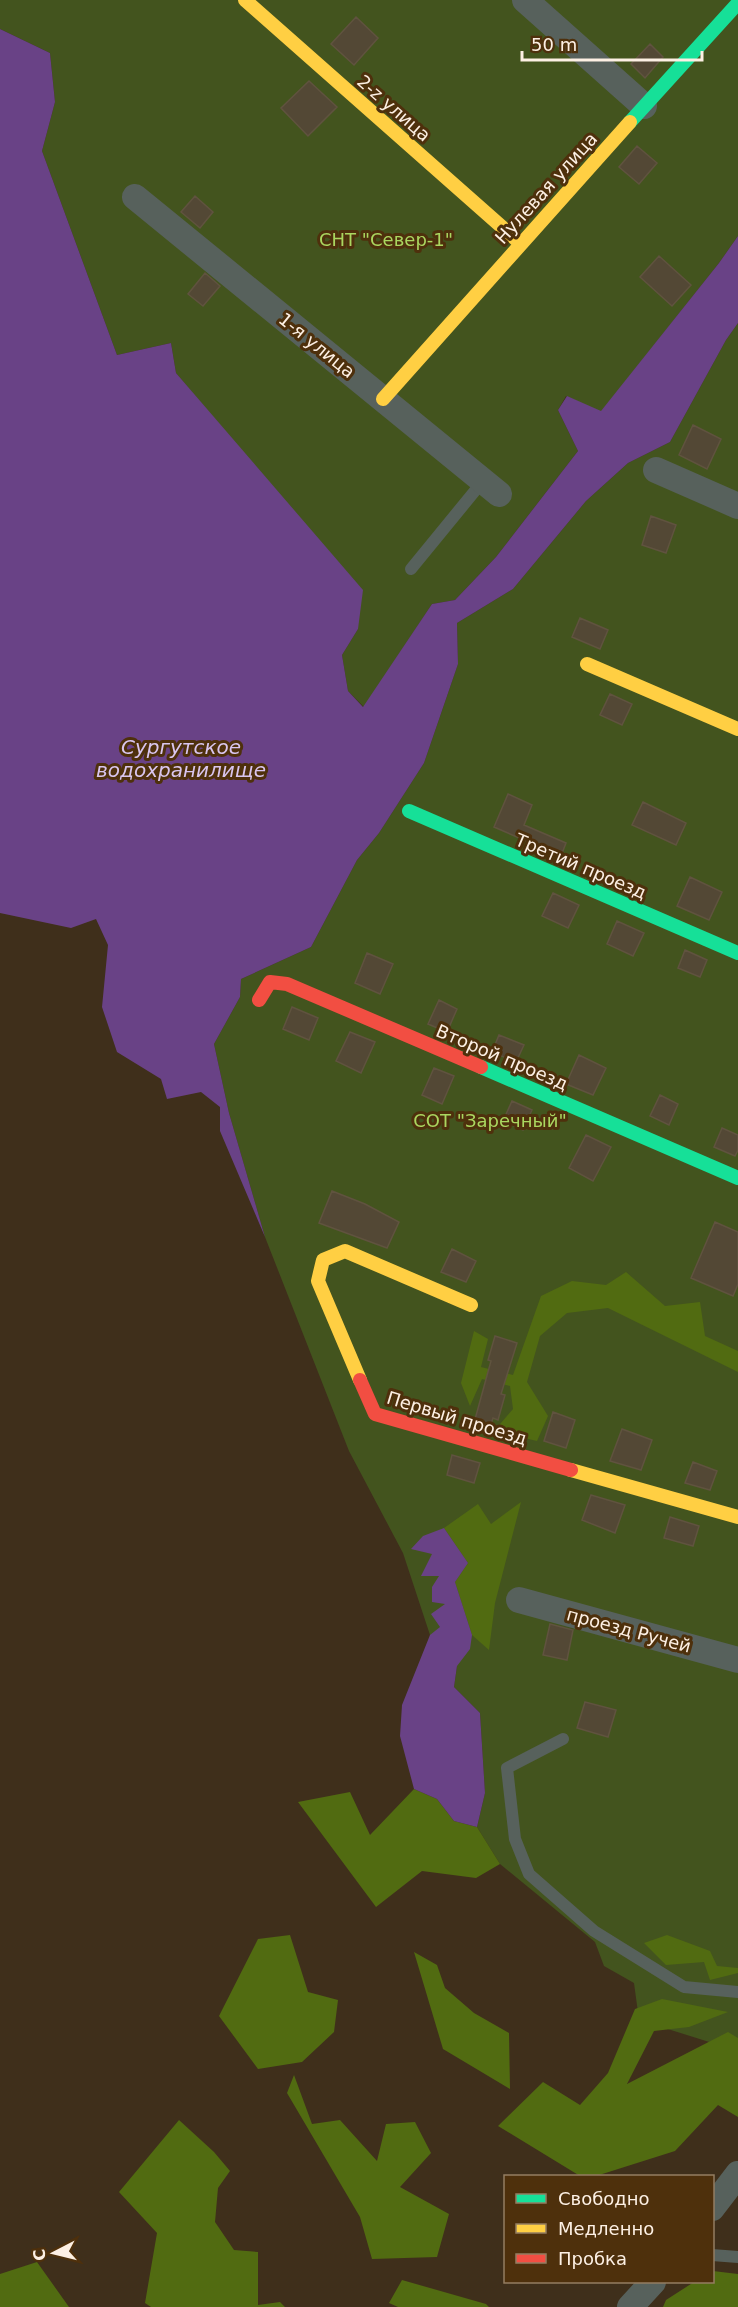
<svg xmlns="http://www.w3.org/2000/svg" width="738" height="2307" font-family="'DejaVu Sans',sans-serif">
  <style>
    .green { fill: #43541e }
    .forest { fill: #516b11 }
    .water { fill: #694286 }
    .building { fill: #534835; stroke: #60533f; stroke-width: 1.5 }
    .lines { fill: none; stroke-linecap: round; stroke-linejoin: round }
    .lane { stroke: #57615c; stroke-width: 12 }
    .street { stroke: #57615c; stroke-width: 26 }
    .fast { stroke: #16e098; stroke-width: 14 }
    .slow { stroke: #ffcf43; stroke-width: 14 }
    .jam { stroke: #f24e42; stroke-width: 14 }
    .labels { text-anchor: middle; dominant-baseline: central; stroke-width: 6; stroke-linejoin: round; paint-order: stroke }
    .street-label { font-size: 18px; fill: #fdf0e4; stroke: #4e300c }
    .park-label { font-size: 18px; fill: #aad760; stroke: #4e300c }
    .water-label { font-size: 20px; font-style: italic; fill: #d9c5ef; stroke: #4e300c }
  </style>
  <rect width="100%" height="100%" fill="#3f2f1b"/>
  <path class="green" d="M 0,0 L 738,0 L 738,236 L 719,263 L 601,412 L 566,396 L 558,410 L 578,451 L 496,557 L 455,600 L 432,604 L 364,707 L 348,691 L 342,655 L 358,629 L 224,430 L 176,373 L 171,343 L 117,355 L 42,151 L 55,102 L 50,53 L 0,29 Z
    M 738,323 L 738,2051 L 639,2020 L 634,1983 L 604,1966 L 595,1942 L 500,1864 L 477,1827 L 485,1793 L 480,1713 L 454,1687 L 457,1666 L 430,1635 L 403,1553 L 349,1451 L 265,1237 L 229,1113 L 214,1044 L 240,997 L 241,979 L 311,947 L 357,860 L 379,833 L 424,763 L 458,664 L 457,623 L 513,589 L 586,501 L 628,463 L 670,442 L 726,340 Z"/>
  <path class="forest" d="M 626,1272 L 665,1306 L 700,1302 L 705,1336 L 738,1351 L 738,1372 L 608,1308 L 567,1313 L 540,1336 L 527,1382 L 548,1416 L 537,1441 L 494,1431 L 513,1409 L 510,1386 L 482,1379 L 470,1406 L 461,1383 L 474,1331 L 488,1339 L 481,1367 L 513,1375 L 541,1296 L 572,1281 L 606,1285 Z
    M 521,1502 L 495,1603 L 489,1650 L 472,1635 L 455,1582 L 468,1563 L 444,1528 L 478,1504 L 491,1524 Z
    M 414,1789 L 437,1799 L 454,1821 L 477,1827 L 500,1864 L 476,1878 L 422,1871 L 376,1907 L 298,1802 L 350,1792 L 370,1835 Z
    M 290,1935 L 308,1992 L 338,2000 L 334,2032 L 302,2062 L 258,2069 L 219,2016 L 258,1939 Z
    M 667,1935 L 710,1951 L 717,1966 L 738,1968 L 738,1973 L 710,1980 L 704,1962 L 666,1965 L 644,1943 Z
    M 414,1952 L 437,1965 L 445,1988 L 474,2013 L 509,2033 L 510,2089 L 443,2049 Z
    M 662,1999 L 728,2012 L 689,2027 L 654,2031 L 627,2084 L 728,2032 L 738,2038 L 738,2117 L 718,2105 L 675,2151 L 596,2176 L 580,2176 L 498,2126 L 543,2082 L 580,2105 L 608,2073 L 635,2009 Z
    M 294,2075 L 312,2124 L 340,2120 L 377,2161 L 386,2124 L 415,2122 L 431,2153 L 400,2187 L 449,2214 L 437,2257 L 372,2259 L 360,2217 L 287,2093 Z
    M 179,2120 L 214,2152 L 230,2171 L 218,2188 L 215,2222 L 234,2250 L 258,2252 L 258,2305 L 280,2302 L 285,2307 L 151,2307 L 145,2303 L 157,2233 L 119,2192 Z
    M 37,2262 L 69,2307 L 0,2307 L 0,2274 Z
    M 713,2271 L 738,2274 L 738,2307 L 663,2307 L 666,2300 L 694,2282 L 712,2282 Z
    M 402,2280 L 486,2304 L 489,2307 L 398,2307 L 389,2303 Z"/>
  <path class="water" d="M 0,29 L 50,53 L 55,102 L 42,151 L 117,355 L 171,343 L 176,373 L 363,590 L 358,629 L 342,655 L 348,691 L 363,707 L 432,604 L 455,600 L 496,557 L 578,451 L 558,410 L 567,396 L 601,411 L 719,263 L 738,236 L 738,323 L 726,340 L 670,442 L 628,463 L 586,501 L 513,589 L 457,623 L 458,664 L 424,763 L 379,833 L 357,860 L 311,947 L 241,979 L 240,997 L 214,1044 L 229,1113 L 265,1237 L 220,1131 L 220,1107 L 201,1092 L 167,1099 L 161,1079 L 117,1052 L 102,1007 L 108,945 L 96,919 L 71,928 L 0,913 Z
    M 444,1528 L 468,1563 L 455,1582 L 472,1635 L 470,1649 L 457,1666 L 454,1687 L 480,1713 L 485,1793 L 477,1827 L 454,1821 L 437,1799 L 414,1789 L 400,1736 L 402,1705 L 430,1635 L 440,1627 L 431,1614 L 445,1604 L 432,1602 L 432,1587 L 439,1576 L 421,1576 L 432,1554 L 411,1549 L 423,1536 Z"/>
  <path class="building" d="M 356,17 L 378,38 L 354,65 L 331,44 Z
    M 650,44 L 663,57 L 645,78 L 631,64 Z
    M 309,81 L 337,107 L 308,136 L 281,108 Z
    M 637,146 L 657,163 L 639,184 L 619,167 Z
    M 195,196 L 213,212 L 200,228 L 181,212 Z
    M 659,256 L 691,285 L 672,306 L 640,277 Z
    M 205,273 L 220,286 L 203,306 L 188,294 Z
    M 693,425 L 721,439 L 707,469 L 679,455 Z
    M 651,516 L 676,525 L 666,553 L 642,545 Z
    M 580,618 L 608,630 L 600,649 L 572,637 Z
    M 610,694 L 632,704 L 622,725 L 600,715 Z
    M 508,794 L 532,805 L 524,825 L 566,843 L 561,856 L 494,827 Z
    M 643,802 L 686,823 L 676,845 L 632,825 Z
    M 690,877 L 722,892 L 709,920 L 677,906 Z
    M 553,893 L 579,905 L 568,928 L 542,916 Z
    M 617,921 L 644,933 L 633,956 L 607,944 Z
    M 685,950 L 707,960 L 700,977 L 678,968 Z
    M 367,953 L 393,964 L 380,994 L 355,983 Z
    M 439,1000 L 457,1009 L 447,1032 L 428,1024 Z
    M 292,1007 L 318,1018 L 309,1040 L 283,1029 Z
    M 350,1032 L 375,1042 L 361,1073 L 336,1061 Z
    M 499,1035 L 524,1045 L 516,1062 L 492,1052 Z
    M 579,1055 L 606,1068 L 593,1095 L 566,1084 Z
    M 434,1068 L 454,1076 L 442,1104 L 422,1095 Z
    M 660,1095 L 678,1104 L 669,1125 L 650,1116 Z
    M 512,1101 L 532,1110 L 523,1130 L 503,1121 Z
    M 722,1128 L 738,1135 L 738,1150 L 735,1156 L 714,1147 Z
    M 586,1135 L 611,1147 L 593,1181 L 569,1168 Z
    M 332,1191 L 365,1204 L 399,1222 L 387,1248 L 319,1223 Z
    M 715,1222 L 738,1232 L 738,1284 L 733,1296 L 691,1278 Z
    M 452,1249 L 476,1261 L 466,1282 L 441,1272 Z
    M 495,1336 L 517,1343 L 501,1394 L 505,1395 L 498,1420 L 493,1418 L 490,1427 L 474,1423 L 491,1361 L 488,1360 Z
    M 553,1412 L 575,1420 L 566,1448 L 544,1441 Z
    M 622,1429 L 652,1440 L 641,1470 L 610,1461 Z
    M 452,1455 L 480,1463 L 474,1483 L 447,1475 Z
    M 693,1462 L 717,1471 L 710,1490 L 685,1483 Z
    M 591,1495 L 625,1505 L 615,1533 L 582,1520 Z
    M 670,1517 L 699,1526 L 693,1546 L 664,1538 Z
    M 550,1624 L 573,1630 L 567,1660 L 543,1655 Z
    M 585,1702 L 616,1710 L 608,1737 L 577,1728 Z"/>
  <g class="lines">
    <path class="lane" d="M 411,569 L 483,481
      M 563,1739 L 507,1768 L 515,1839 L 529,1874 L 594,1931 L 684,1987 L 738,1992
      M 712,2255 L 738,2257"/>
    <path class="street" d="M 525,0 L 644,106
      M 135,197 L 499,494
      M 656,470 L 738,506
      M 519,1600 L 738,1660
      M 712,2208 L 738,2174
      M 630,2307 L 653,2282"/>
    <path class="fast" d="M 630,122 L 738,3
      M 409,811 L 738,953
      M 481,1067 L 738,1178"/>
    <path class="slow" d="M 245,0 L 520,243
      M 383,399 L 630,122
      M 587,664 L 738,729
      M 360,1380 L 318,1281 L 323,1260 L 345,1251 L 471,1305
      M 571,1470 L 738,1517"/>
    <path class="jam" d="M 259,1000 L 270,982 L 287,984 L 481,1067
      M 360,1380 L 375,1414 L 571,1470"/>
  </g>
  <g class="labels">
    <g class="street-label">
      <text transform="translate(394 108) rotate(41)">2-z улица</text>
      <text transform="translate(546 188) rotate(-48)">Нулевая улица</text>
      <text transform="translate(317 345) rotate(39)">1-я улица</text>
      <text transform="translate(581 866) rotate(23)">Третий проезд</text>
      <text transform="translate(502 1057) rotate(23)">Второй проезд</text>
      <text transform="translate(457 1418) rotate(17)">Первый проезд</text>
      <text transform="translate(629 1630) rotate(15)">проезд Ручей</text>
    </g>
    <g class="park-label">
      <text x="386" y="239">СНТ "Север-1"</text>
      <text x="490" y="1120">СОТ "Заречный"</text>
    </g>
    <g class="water-label">
      <text x="181" y="747">Сургутское<tspan x="181" dy="23">водохранилище</tspan></text>
    </g>
  </g>
  <rect x="504" y="2175" width="210" height="108" fill="#4e300c" stroke="#947d62" stroke-width="1.5"/>
  <rect x="516" y="2194" width="30" height="9" fill="#16e098" stroke="#947d62" stroke-width="1.5"/>
  <text x="558" y="2205" font-size="18" fill="#fdf0e4">Свободно</text>
  <rect x="516" y="2224" width="30" height="9" fill="#ffcf43" stroke="#947d62" stroke-width="1.5"/>
  <text x="558" y="2235" font-size="18" fill="#fdf0e4">Медленно</text>
  <rect x="516" y="2254" width="30" height="9" fill="#f24e42" stroke="#947d62" stroke-width="1.5"/>
  <text x="558" y="2265" font-size="18" fill="#fdf0e4">Пробка</text>
  <g transform="translate(54 2253) rotate(263)" stroke="#4e300c" stroke-width="4.5" paint-order="stroke">
  <path d="M0-4.5L10 22L0 15L-10 22Z" fill="#fdf0e4"/>
  <text y="-9" font-size="16" font-weight="bold" text-anchor="middle" fill="#fdf0e4">С</text>
  </g>
  <path d="M522 51v9h180v-9" fill="none" stroke="#fdf0e4" stroke-width="3"/>
  <text x="531" y="51" font-size="18" fill="#fdf0e4" stroke="#4e300c" stroke-width="4.5" paint-order="stroke">50 m</text>
</svg>
